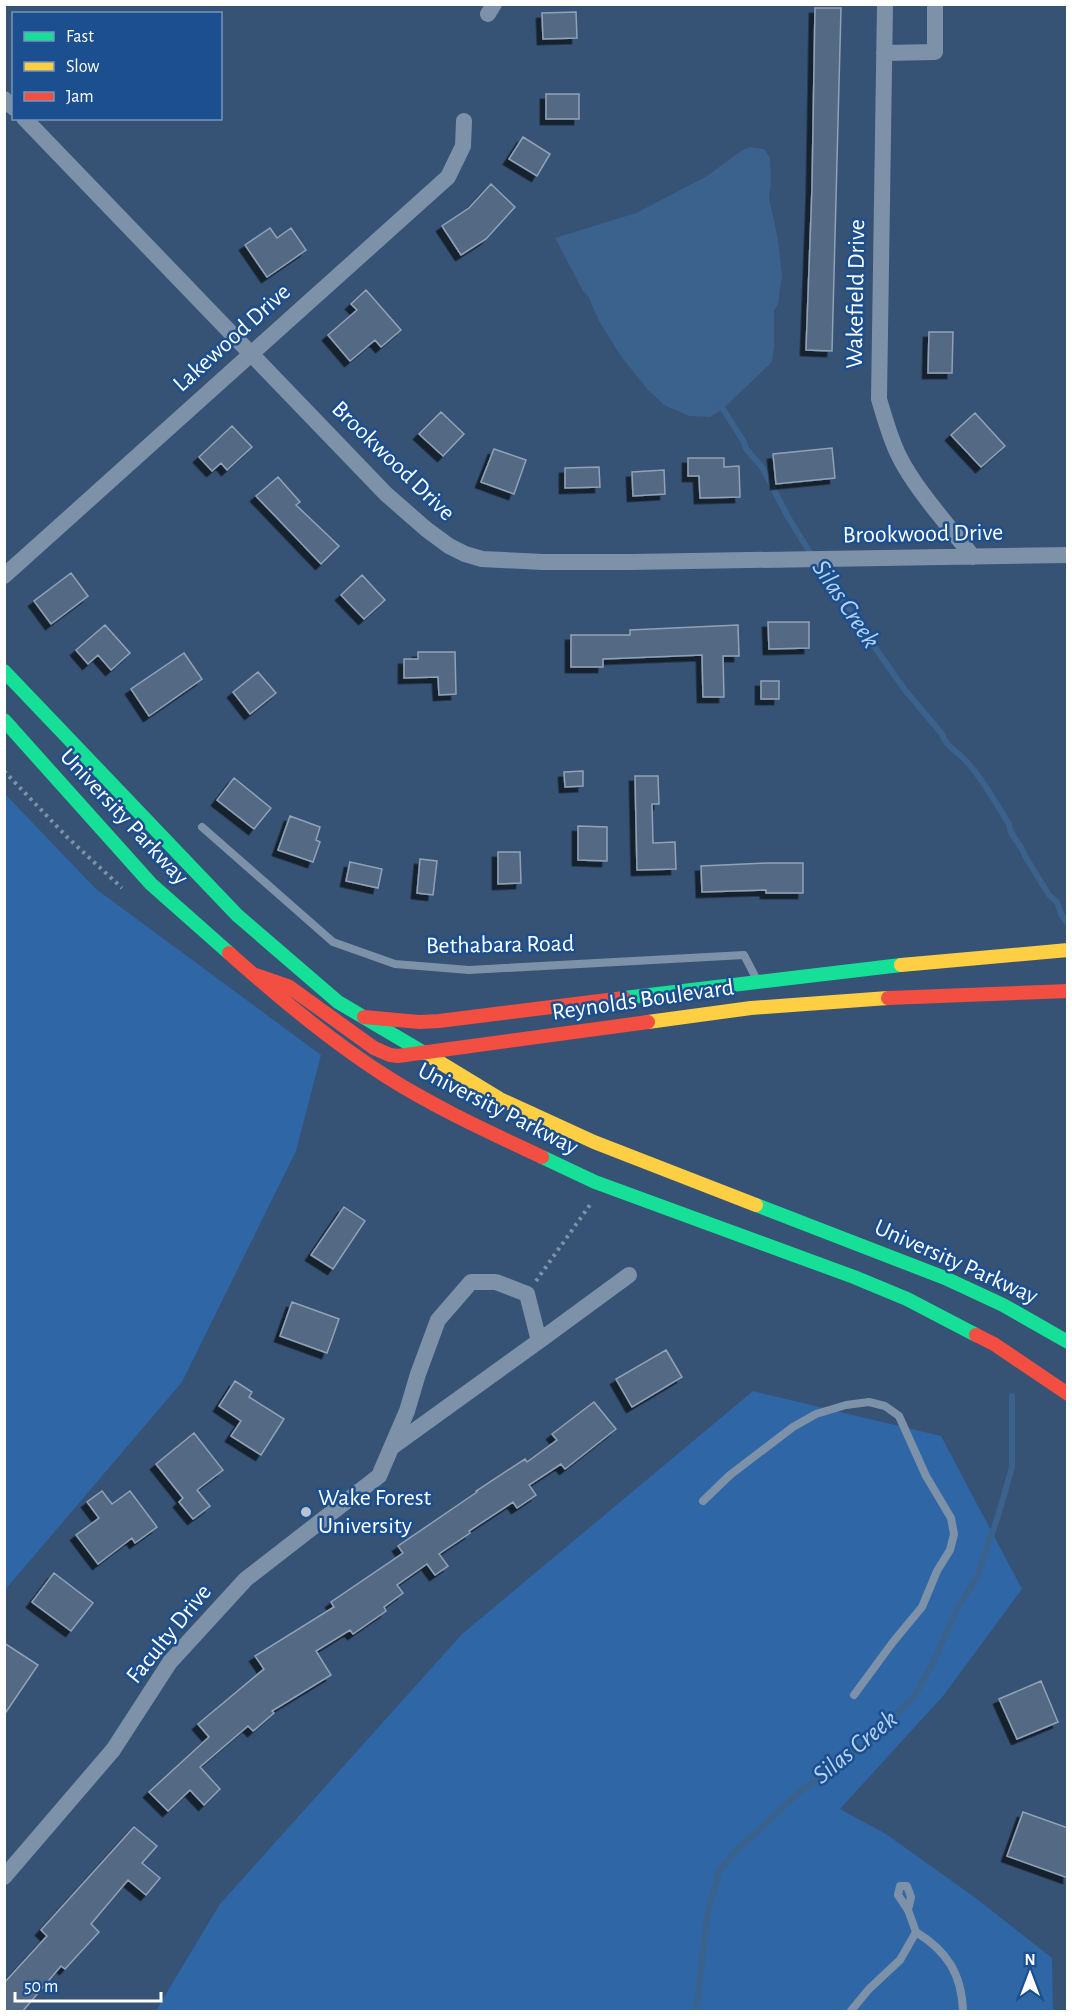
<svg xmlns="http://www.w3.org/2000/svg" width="1072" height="2016" font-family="'Alegreya Sans',sans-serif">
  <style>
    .green { fill: #2f66a5 }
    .water { fill: #3b618d }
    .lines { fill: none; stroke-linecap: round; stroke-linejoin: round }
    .stream { stroke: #3b618d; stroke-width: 6 }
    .building { fill: #526984; stroke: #92a2b6; stroke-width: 1.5; filter: url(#shadow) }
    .path { stroke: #7d92a8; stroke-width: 4; stroke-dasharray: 3 4.5; stroke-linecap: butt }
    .lane { stroke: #7d92a8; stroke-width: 8 }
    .street { stroke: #7d92a8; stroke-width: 16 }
    .fast { stroke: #16e098; stroke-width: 14 }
    .slow { stroke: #ffcf43; stroke-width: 14 }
    .jam { stroke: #f24e42; stroke-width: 14 }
    .poi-dot { fill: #b9c2ce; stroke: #1b4f8f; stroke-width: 2 }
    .labels { text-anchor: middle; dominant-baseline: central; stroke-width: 5; stroke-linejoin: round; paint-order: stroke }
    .street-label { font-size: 24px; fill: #fff; stroke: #1b4f8f }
    .poi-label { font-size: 24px; fill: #fff; stroke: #1b4f8f; text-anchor: start }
    .water-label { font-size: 26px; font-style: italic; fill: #b5d3f5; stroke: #1b4f8f }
  </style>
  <defs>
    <filter id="shadow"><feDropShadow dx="-5.5" dy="5.5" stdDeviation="0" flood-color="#0009"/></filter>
  </defs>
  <rect width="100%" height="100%" fill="#365274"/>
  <path class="green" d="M 5,794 L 96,889 L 321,1055 L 296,1151 L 182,1382 L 5,1590 Z
    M 753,1391 L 941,1436 L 1022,1589 L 943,1696 L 840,1809 L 886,1834 L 977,1899 L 1052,1958 L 1053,2011 L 155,2012 L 220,1904 L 462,1634 Z"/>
  <path class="water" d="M 750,147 L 764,149 L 770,158 L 771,183 L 769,197 L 778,240 L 782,275 L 778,304 L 774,311 L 774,347 L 772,362 L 723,409 L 710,417 L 689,416 L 664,405 L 648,390 L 620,355 L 599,321 L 588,296 L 583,291 L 555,238 L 636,213 L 707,176 L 741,151 Z"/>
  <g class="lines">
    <path class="stream" d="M 716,404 L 723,409 L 744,442 L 746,449 L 762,467 L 788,517 L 830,585 L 864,628 L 866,635 L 905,690 L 942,734 C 945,745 956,751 963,758 C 982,777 995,802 1009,824 C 1009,836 1022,844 1025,856 L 1049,895 L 1057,902 L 1062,916 L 1068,924
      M 696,2012 L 707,1916 L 719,1871 L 735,1852 L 798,1793 L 867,1744 L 914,1697 L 932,1664 L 957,1609 L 978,1575 L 998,1516 L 1012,1467 L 1012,1396"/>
  </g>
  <path class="building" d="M 815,8 L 841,8 L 832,351 L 806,350 L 812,188 Z
    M 576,12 L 577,38 L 543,39 L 542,13 Z
    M 546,94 L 579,94 L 579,119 L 546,119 Z
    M 523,137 L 550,154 L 537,176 L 509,159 Z
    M 491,184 L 515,207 L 486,239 L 461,255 L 442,226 L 469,208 Z
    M 270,228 L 277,238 L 291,228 L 306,250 L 267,277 L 245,245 Z
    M 366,290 L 401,330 L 381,347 L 375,340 L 350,361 L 328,335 L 357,310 L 351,304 Z
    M 929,332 L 953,332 L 952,373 L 928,373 Z
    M 441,412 L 464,434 L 443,456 L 419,434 Z
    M 975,413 L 1005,446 L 981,467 L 951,435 Z
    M 232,426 L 252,447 L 227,470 L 221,463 L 212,471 L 199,457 Z
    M 832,448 L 835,478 L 776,484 L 773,454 Z
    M 494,449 L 526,460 L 514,494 L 481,482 Z
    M 688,458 L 724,458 L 724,467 L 739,466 L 740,497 L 700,498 L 699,476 L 688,476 Z
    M 599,467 L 600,487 L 565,488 L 565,468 Z
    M 664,470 L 665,494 L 633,496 L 632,472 Z
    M 278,477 L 300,502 L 296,505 L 339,546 L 321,564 L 256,496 Z
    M 71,573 L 88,596 L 51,624 L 34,601 Z
    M 362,575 L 385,600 L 364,619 L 341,595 Z
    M 768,622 L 809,622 L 809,648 L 769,649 Z
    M 105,625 L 130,653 L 111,670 L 98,655 L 88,664 L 76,650 Z
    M 738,625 L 739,656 L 723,656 L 724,697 L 703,697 L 702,655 L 603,659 L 603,667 L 571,667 L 571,635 L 630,635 L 630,630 Z
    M 418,652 L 455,652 L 456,694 L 439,695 L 438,677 L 404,678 L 404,659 L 418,659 Z
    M 184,653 L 202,679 L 149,716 L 131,689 Z
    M 258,672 L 276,693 L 250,714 L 233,692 Z
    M 761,681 L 779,681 L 779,699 L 761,699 Z
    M 583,771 L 583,786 L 565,787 L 564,772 Z
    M 635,776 L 658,776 L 659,804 L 652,804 L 653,843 L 675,842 L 676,869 L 637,870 Z
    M 234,778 L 271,808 L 254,829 L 217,800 Z
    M 290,816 L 320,827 L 316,840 L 320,842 L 313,862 L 278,850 Z
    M 578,826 L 607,827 L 607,861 L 578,860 Z
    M 498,852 L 520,852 L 521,883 L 498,884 Z
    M 420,859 L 437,861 L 433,895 L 417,893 Z
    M 350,862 L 382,869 L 378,888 L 346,881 Z
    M 766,863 L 803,863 L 803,893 L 766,893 L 766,890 L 702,892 L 701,866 Z
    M 344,1207 L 365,1221 L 333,1269 L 311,1255 Z
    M 292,1302 L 339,1319 L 327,1353 L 280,1336 Z
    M 666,1350 L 682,1377 L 632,1407 L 616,1379 Z
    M 235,1381 L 252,1392 L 249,1397 L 284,1419 L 261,1455 L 231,1436 L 241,1421 L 219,1406 Z
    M 594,1402 L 616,1429 L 565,1469 L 561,1464 L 529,1485 L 536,1495 L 517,1508 L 513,1502 L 469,1531 L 470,1533 L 439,1554 L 448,1566 L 435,1575 L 427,1564 L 397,1585 L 403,1593 L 384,1607 L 386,1611 L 353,1634 L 350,1630 L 316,1651 L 331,1675 L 272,1711 L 274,1713 L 253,1731 L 248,1726 L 200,1767 L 220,1789 L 204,1805 L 190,1790 L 168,1811 L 149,1792 L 209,1737 L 198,1724 L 264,1669 L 255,1656 L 334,1607 L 331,1602 L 403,1553 L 398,1546 L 477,1492 L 476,1491 L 525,1459 L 527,1462 L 557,1440 L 552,1434 Z
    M 194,1433 L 223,1470 L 197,1490 L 210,1506 L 193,1519 L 179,1502 L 183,1498 L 156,1464 Z
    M 102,1491 L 112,1504 L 130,1491 L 157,1527 L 135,1543 L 132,1538 L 98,1564 L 76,1535 L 99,1518 L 87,1502 Z
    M 54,1573 L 93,1603 L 71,1631 L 32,1602 Z
    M 4,1643 L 38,1665 L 4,1715 Z
    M 1041,1681 L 1058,1722 L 1017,1739 L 999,1699 Z
    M 1023,1812 L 1068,1828 L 1068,1878 L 1007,1856 Z
    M 134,1827 L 157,1846 L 142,1863 L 160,1878 L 146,1895 L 128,1880 L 91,1924 L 99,1932 L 65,1969 L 61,1966 L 22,2012 L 4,2012 L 4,1983 L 47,1936 L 41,1930 Z"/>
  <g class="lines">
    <path class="path" d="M 4,771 L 68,838 L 122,888
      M 536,1281 L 592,1202"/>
    <path class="lane" d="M 202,827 L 333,942 L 395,964 L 469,970 L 744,955 L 757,980
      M 703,1501 L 730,1475 L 793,1427 L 816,1414 L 846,1405 L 869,1402 L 885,1406 L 899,1416 L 926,1476 L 951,1518 L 954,1534 L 950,1550 L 937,1571 L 922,1607 L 893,1642 L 854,1695
      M 916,1932 C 947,1951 962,1974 963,2012
      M 850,2012 L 869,1989 L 900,1960 L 916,1932 L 908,1910 L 898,1895 L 900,1886 L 907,1886 L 911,1897 L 908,1910"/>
    <path class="street" d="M 885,4 L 879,399 C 885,419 890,438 899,456 C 915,489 950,527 973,557
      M 488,14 L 494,4
      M 884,53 L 935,52 L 935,4
      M 4,99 L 14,108
      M 24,118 L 386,494 L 426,529 L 449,546 L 465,554 L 482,559 L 543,562 L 631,562 L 1068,555
      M 4,576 L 448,177 L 463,146 L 464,121
      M 539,1341 L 629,1275
      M 4,1877 L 113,1750 L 170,1662 L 246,1579 L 379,1476 L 407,1411 L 418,1374 L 438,1320 L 471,1282 L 496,1282 L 527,1294 L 539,1341 L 392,1447"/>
    <path class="fast" d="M 4,671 L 237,915 L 338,1002 L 431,1057
      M 4,720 L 151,884 L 229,953
      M 624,998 L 901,965
      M 542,1157 L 595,1182 L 854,1277 L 907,1299 L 976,1335
      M 756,1205 L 945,1278 L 1003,1305 L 1068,1342"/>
    <path class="slow" d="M 901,965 L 1068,950
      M 648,1022 L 751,1008 L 888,998
      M 431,1057 L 500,1099 L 594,1142 L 756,1205"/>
    <path class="jam" d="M 229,953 C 278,997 328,1039 384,1075 C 434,1107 489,1132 542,1157
      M 256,975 L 288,986 L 374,1048 L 390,1055 L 398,1056 L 648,1022
      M 888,998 L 1068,991
      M 364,1017 L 419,1022 L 439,1021 L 624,998
      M 976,1335 L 994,1344 L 1068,1394"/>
  </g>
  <circle class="poi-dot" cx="306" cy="1512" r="6"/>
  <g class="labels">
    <g class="street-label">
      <text transform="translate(856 294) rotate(-89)">Wakefield Drive</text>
      <text transform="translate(232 338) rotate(-42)">Lakewood Drive</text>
      <text transform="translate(393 461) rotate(44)">Brookwood Drive</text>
      <text transform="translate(923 534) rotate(-1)">Brookwood Drive</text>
      <text transform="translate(124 817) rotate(47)">University Parkway</text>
      <text transform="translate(500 945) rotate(-1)">Bethabara Road</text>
      <text transform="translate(643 1000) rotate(-8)">Reynolds Boulevard</text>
      <text transform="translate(498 1109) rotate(27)">University Parkway</text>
      <text transform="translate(956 1262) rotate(24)">University Parkway</text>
      <text transform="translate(169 1634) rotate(-51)">Faculty Drive</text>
    </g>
    <g class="poi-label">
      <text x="318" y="1498">Wake Forest<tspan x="318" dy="28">University</tspan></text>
    </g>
    <g class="water-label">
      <text transform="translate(846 604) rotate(56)">Silas Creek</text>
      <text transform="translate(855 1747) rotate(-39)">Silas Creek</text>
    </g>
  </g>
  <rect width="1072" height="2016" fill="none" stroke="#ffffff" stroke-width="12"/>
  <rect x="12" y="12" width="210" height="108" fill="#1b4f8f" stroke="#7695bc" stroke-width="1.5"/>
  <rect x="24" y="32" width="30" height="9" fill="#16e098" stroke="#7695bc" stroke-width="1.5"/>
  <text x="66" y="42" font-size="18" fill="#ffffff">Fast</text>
  <rect x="24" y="62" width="30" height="9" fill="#ffcf43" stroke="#7695bc" stroke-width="1.5"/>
  <text x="66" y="72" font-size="18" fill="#ffffff">Slow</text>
  <rect x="24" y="92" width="30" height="9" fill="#f24e42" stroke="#7695bc" stroke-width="1.5"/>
  <text x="66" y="102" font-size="18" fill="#ffffff">Jam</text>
  <g transform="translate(1030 1974)" stroke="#1b4f8f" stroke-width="4.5" paint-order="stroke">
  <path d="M0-4.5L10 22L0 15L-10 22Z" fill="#ffffff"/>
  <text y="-9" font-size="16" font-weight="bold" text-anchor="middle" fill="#ffffff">N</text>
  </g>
  <path d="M15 1992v9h146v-9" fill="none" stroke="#ffffff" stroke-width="3"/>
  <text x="24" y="1992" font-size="18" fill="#ffffff" stroke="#1b4f8f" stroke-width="4.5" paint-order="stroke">50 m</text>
</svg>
